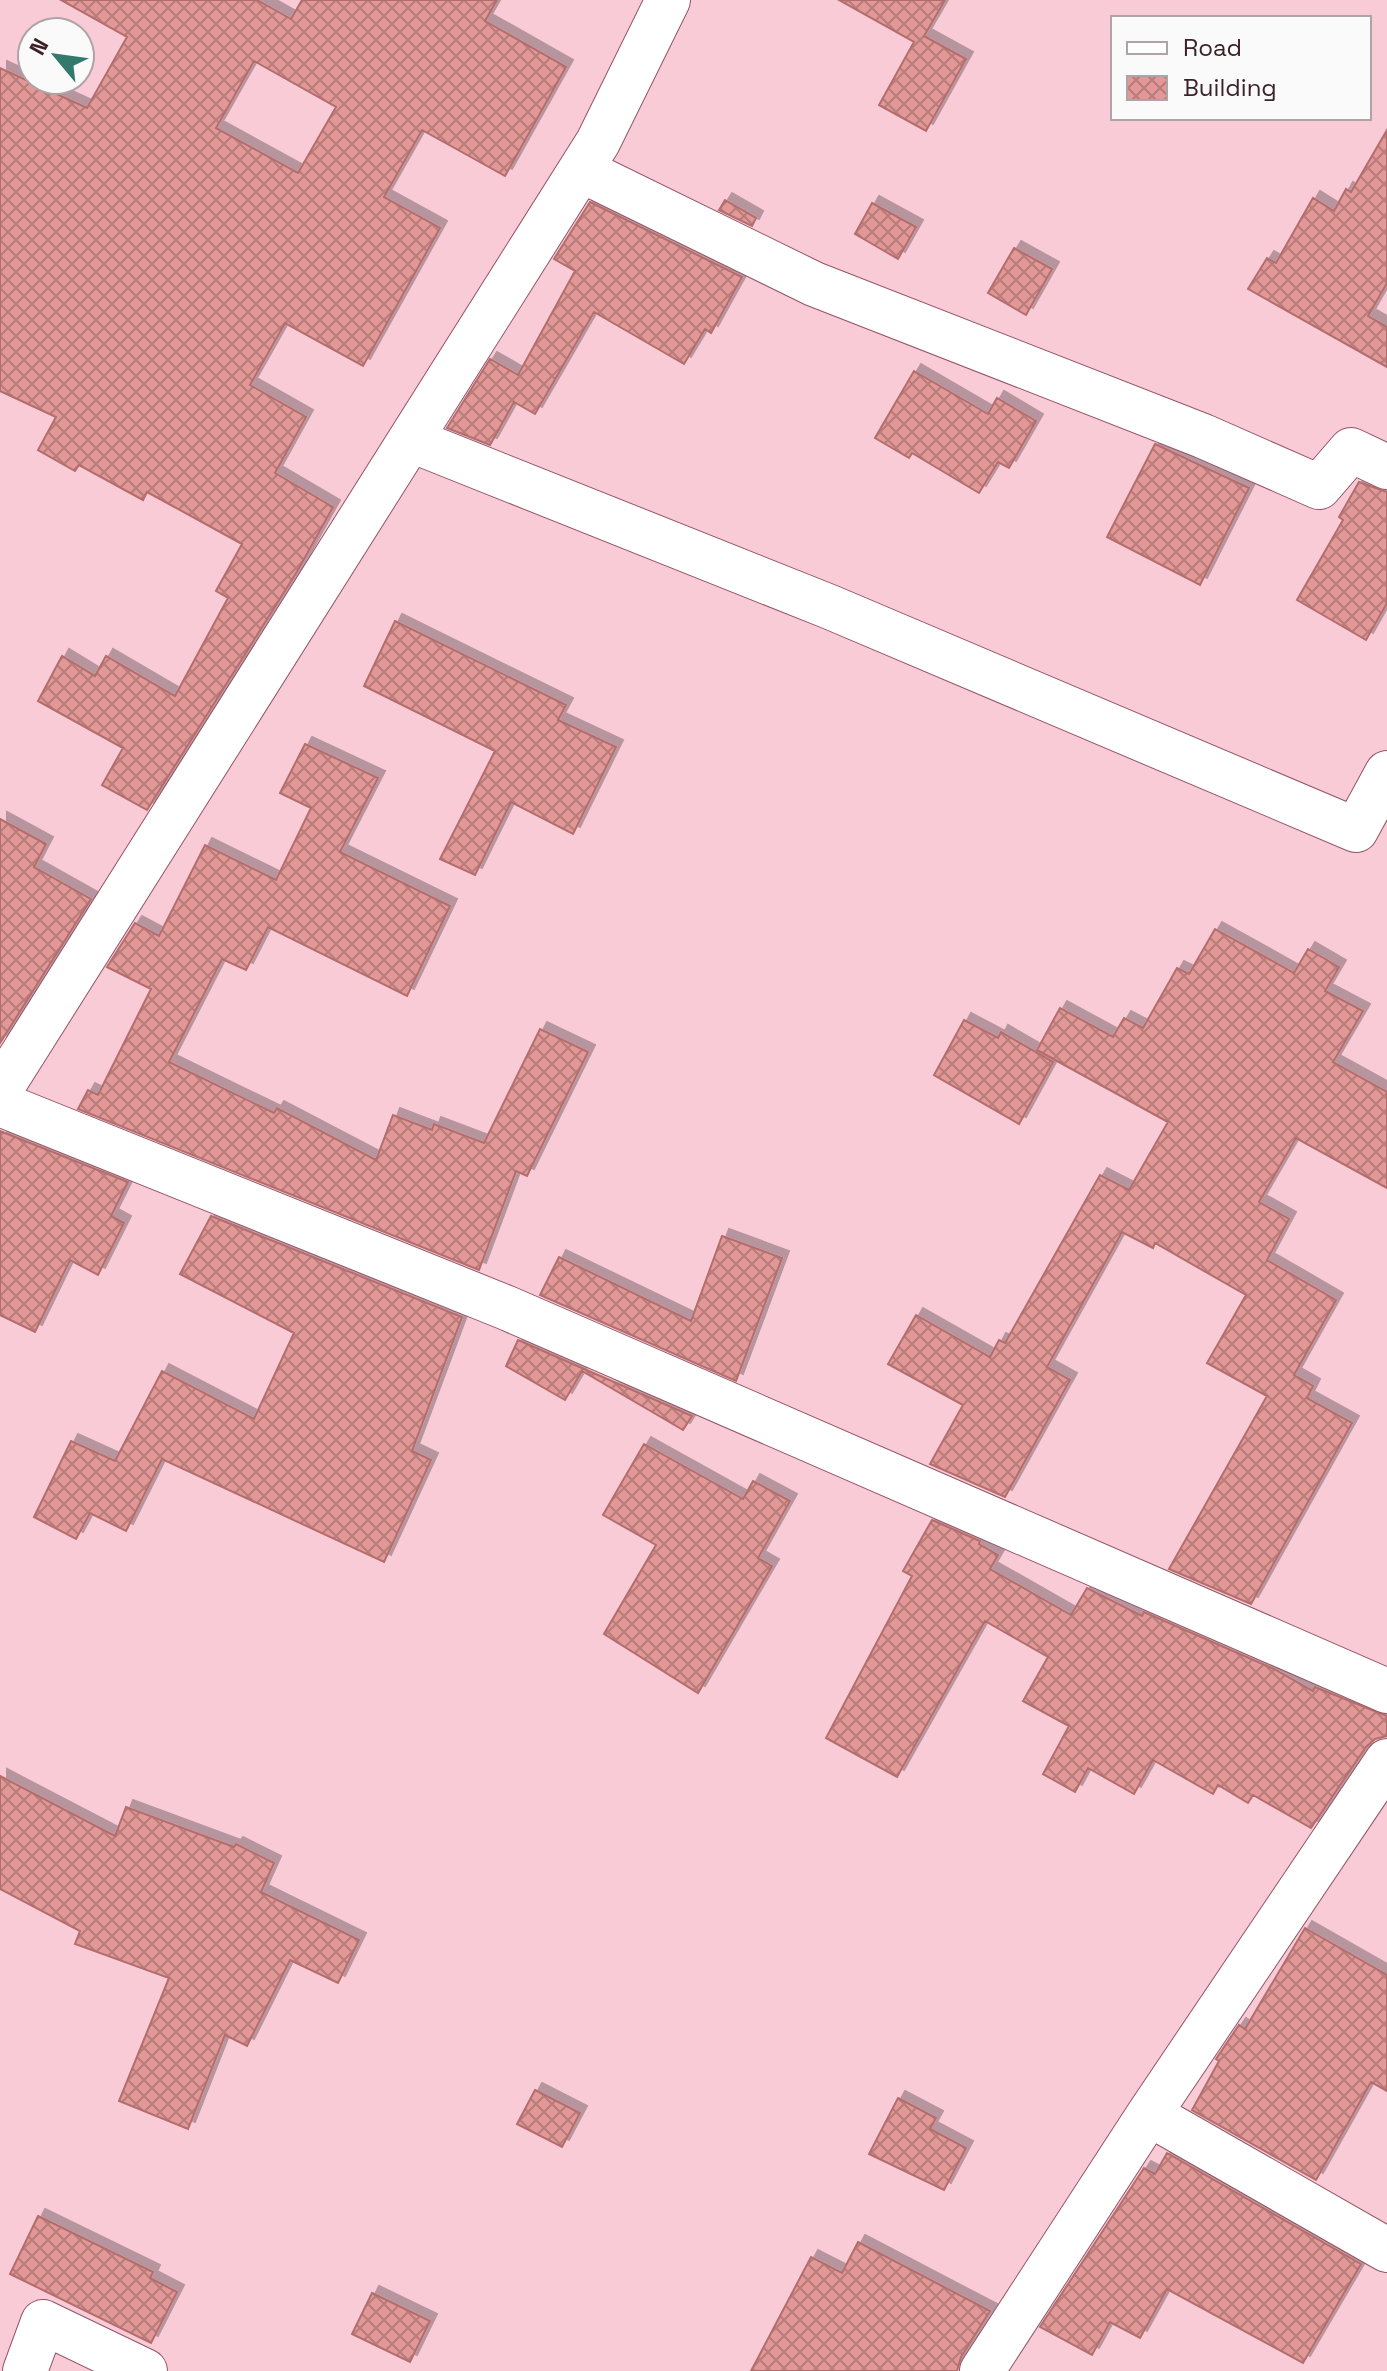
<svg xmlns="http://www.w3.org/2000/svg" width="1387" height="2371" font-family="'Space Grotesk',sans-serif">
  <style>
    .building { fill: url(#building-cross-hatch); stroke: #b36d6c; stroke-width: 2; fill-rule: evenodd; filter: url(#shadow) }
    .lines { fill: none; stroke-linecap: round; stroke-linejoin: round }
    .street-casing { stroke: #955468; stroke-width: 46 }
    .street { stroke: #fff; stroke-width: 44 }
  </style>
  <defs>
    <pattern id="building-cross-hatch" width="8" height="8" patternUnits="userSpaceOnUse" patternTransform="scale(2)"><rect width="8" height="8" fill="#e29896"/><path d="M0 0l8 8M0 8l8-8" fill="none" stroke="#b87c7a"/></pattern>
    <filter id="shadow"><feDropShadow dx="7" dy="-7" stdDeviation="0" flood-color="#0004"/></filter>
  </defs>
  <rect width="100%" height="100%" fill="#f9cbd7"/>
  <path class="building" d="M 61,0 L 257,0 L 291,19 L 302,0 L 497,0 L 485,21 L 566,67 L 505,176 L 422,130 L 384,197 L 440,228 L 363,366 L 285,323 L 250,385 L 306,417 L 275,473 L 333,507 L 298,570 L 147,810 L 102,785 L 123,748 L 38,701 L 62,656 L 95,676 L 106,656 L 175,696 L 228,598 L 216,591 L 242,544 L 147,492 L 143,500 L 79,465 L 75,471 L 38,450 L 56,417 L 0,391 L 0,68 L 87,108 L 127,37 ZM 254,61 L 336,107 L 298,173 L 216,128 Z
    M 839,0 L 945,0 L 924,36 L 966,59 L 926,131 L 879,105 L 914,42 Z
    M 1387,130 L 1387,283 L 1368,316 L 1387,327 L 1387,367 L 1248,289 L 1267,258 L 1276,263 L 1313,198 L 1334,211 L 1346,189 L 1351,192 Z
    M 725,200 L 756,218 L 752,226 L 719,210 Z
    M 590,202 L 742,277 L 711,333 L 705,329 L 684,364 L 594,312 L 535,414 L 514,402 L 490,445 L 447,428 L 490,359 L 518,375 L 575,271 L 554,259 Z
    M 872,203 L 916,227 L 898,259 L 855,234 Z
    M 1014,248 L 1052,269 L 1026,315 L 988,293 Z
    M 914,371 L 988,414 L 997,398 L 1036,421 L 1009,468 L 998,462 L 979,493 L 912,453 L 909,458 L 875,438 Z
    M 1155,444 L 1249,488 L 1200,585 L 1107,537 Z
    M 1359,482 L 1387,492 L 1387,603 L 1366,640 L 1297,600 L 1343,520 L 1339,517 Z
    M 395,621 L 566,705 L 558,720 L 616,747 L 573,834 L 511,802 L 475,875 L 440,859 L 495,751 L 364,686 Z
    M 305,744 L 378,778 L 340,852 L 450,906 L 407,996 L 268,927 L 246,970 L 222,959 L 169,1062 L 274,1113 L 277,1108 L 376,1160 L 393,1115 L 432,1130 L 434,1124 L 484,1143 L 540,1029 L 588,1052 L 527,1176 L 516,1171 L 479,1270 L 78,1109 L 88,1090 L 98,1095 L 151,989 L 107,967 L 135,923 L 159,936 L 205,845 L 276,880 L 311,808 L 280,793 Z
    M 0,819 L 46,844 L 34,867 L 91,899 L 0,1043 Z
    M 1215,929 L 1294,973 L 1308,949 L 1339,967 L 1325,991 L 1363,1011 L 1333,1062 L 1387,1092 L 1387,1188 L 1296,1138 L 1259,1202 L 1289,1219 L 1267,1260 L 1336,1300 L 1294,1375 L 1313,1386 L 1307,1398 L 1352,1423 L 1251,1604 L 1169,1569 L 1267,1396 L 1207,1363 L 1246,1295 L 1155,1243 L 1153,1248 L 1122,1232 L 1047,1367 L 1070,1380 L 1005,1497 L 930,1464 L 963,1405 L 888,1364 L 916,1315 L 990,1357 L 999,1340 L 1005,1343 L 1100,1175 L 1129,1190 L 1168,1122 L 1037,1050 L 1060,1008 L 1113,1037 L 1124,1018 L 1143,1028 L 1177,968 L 1189,974 Z
    M 964,1020 L 998,1038 L 1001,1032 L 1053,1062 L 1019,1124 L 934,1075 Z
    M 0,1131 L 128,1182 L 111,1216 L 124,1223 L 98,1275 L 70,1260 L 35,1332 L 0,1315 Z
    M 211,1216 L 462,1317 L 412,1451 L 431,1460 L 384,1562 L 162,1459 L 126,1531 L 90,1513 L 76,1539 L 34,1517 L 71,1441 L 115,1461 L 162,1371 L 254,1419 L 294,1333 L 180,1274 Z
    M 722,1236 L 782,1258 L 736,1381 L 540,1295 L 559,1257 L 691,1321 Z
    M 518,1340 L 692,1416 L 683,1430 L 582,1371 L 565,1400 L 506,1366 Z
    M 644,1444 L 743,1499 L 753,1481 L 790,1501 L 758,1558 L 772,1566 L 698,1693 L 604,1634 L 656,1545 L 603,1515 Z
    M 932,1520 L 980,1541 L 979,1544 L 998,1555 L 990,1569 L 1071,1615 L 1087,1588 L 1142,1616 L 1144,1612 L 1274,1669 L 1313,1691 L 1315,1687 L 1387,1716 L 1387,1736 L 1375,1739 L 1366,1747 L 1311,1828 L 1253,1795 L 1248,1803 L 1218,1785 L 1213,1794 L 1153,1760 L 1134,1794 L 1088,1768 L 1075,1792 L 1043,1774 L 1069,1726 L 1023,1701 L 1048,1657 L 985,1621 L 897,1777 L 826,1738 L 912,1576 L 903,1571 Z
    M 0,1776 L 115,1836 L 126,1807 L 234,1847 L 236,1844 L 274,1863 L 261,1892 L 359,1940 L 338,1983 L 290,1960 L 247,2046 L 225,2035 L 188,2129 L 119,2101 L 169,1978 L 75,1944 L 80,1931 L 0,1889 Z
    M 1305,1928 L 1387,1975 L 1387,2091 L 1371,2082 L 1316,2180 L 1192,2110 L 1219,2061 L 1216,2059 L 1239,2025 L 1245,2029 Z
    M 535,2090 L 580,2113 L 562,2147 L 517,2124 Z
    M 898,2098 L 936,2118 L 930,2129 L 966,2148 L 944,2190 L 869,2154 Z
    M 1167,2153 L 1361,2264 L 1303,2363 L 1167,2289 L 1140,2338 L 1110,2322 L 1092,2355 L 1040,2327 L 1144,2168 L 1155,2174 Z
    M 38,2216 L 153,2272 L 150,2278 L 177,2292 L 151,2343 L 10,2274 Z
    M 858,2242 L 990,2311 L 961,2357 L 957,2371 L 751,2371 L 811,2257 L 842,2273 Z
    M 372,2293 L 430,2321 L 410,2362 L 352,2334 Z"/>
  <g class="lines">
    <defs>
      <path id="street" d="M 581,170 L 814,284 L 1203,436 L 1319,487 L 1351,450 L 1387,467
        M 411,440 L 830,607 L 1356,830 L 1387,773
        M 0,1090 L 598,142 L 668,0
        M 0,1104 L 507,1308 L 1387,1691
        M 1149,2114 L 1387,2250
        M 25,2371 L 43,2322 L 145,2371
        M 982,2371 L 1149,2114 L 1387,1761"/>
    </defs>
    <use href="#street" class="street-casing"/>
    <use href="#street" class="street"/>
  </g>
  <rect x="1111" y="16" width="260" height="104" fill="#fafafa" stroke="#aea3a6" stroke-width="2"/>
  <rect x="1127" y="42" width="40" height="12" fill="#ffffff" stroke="#aea3a6" stroke-width="2"/>
  <text x="1183" y="56" font-size="24" fill="#3c2129">Road</text>
  <rect x="1127" y="76" width="40" height="24" fill="url(#building-cross-hatch)" stroke="#aea3a6" stroke-width="2"/>
  <text x="1183" y="96" font-size="24" fill="#3c2129">Building</text>
  <g transform="translate(56 56) rotate(299)"><circle r="38" fill="#fafafa" stroke="#aea3a6" stroke-width="2"/>
  <path d="M0-6L14 30L0 20L-14 30Z" fill="#34796d"/>
  <text y="-12" font-size="22" font-weight="bold" text-anchor="middle" fill="#3c2129">N</text>
  </g>
</svg>
